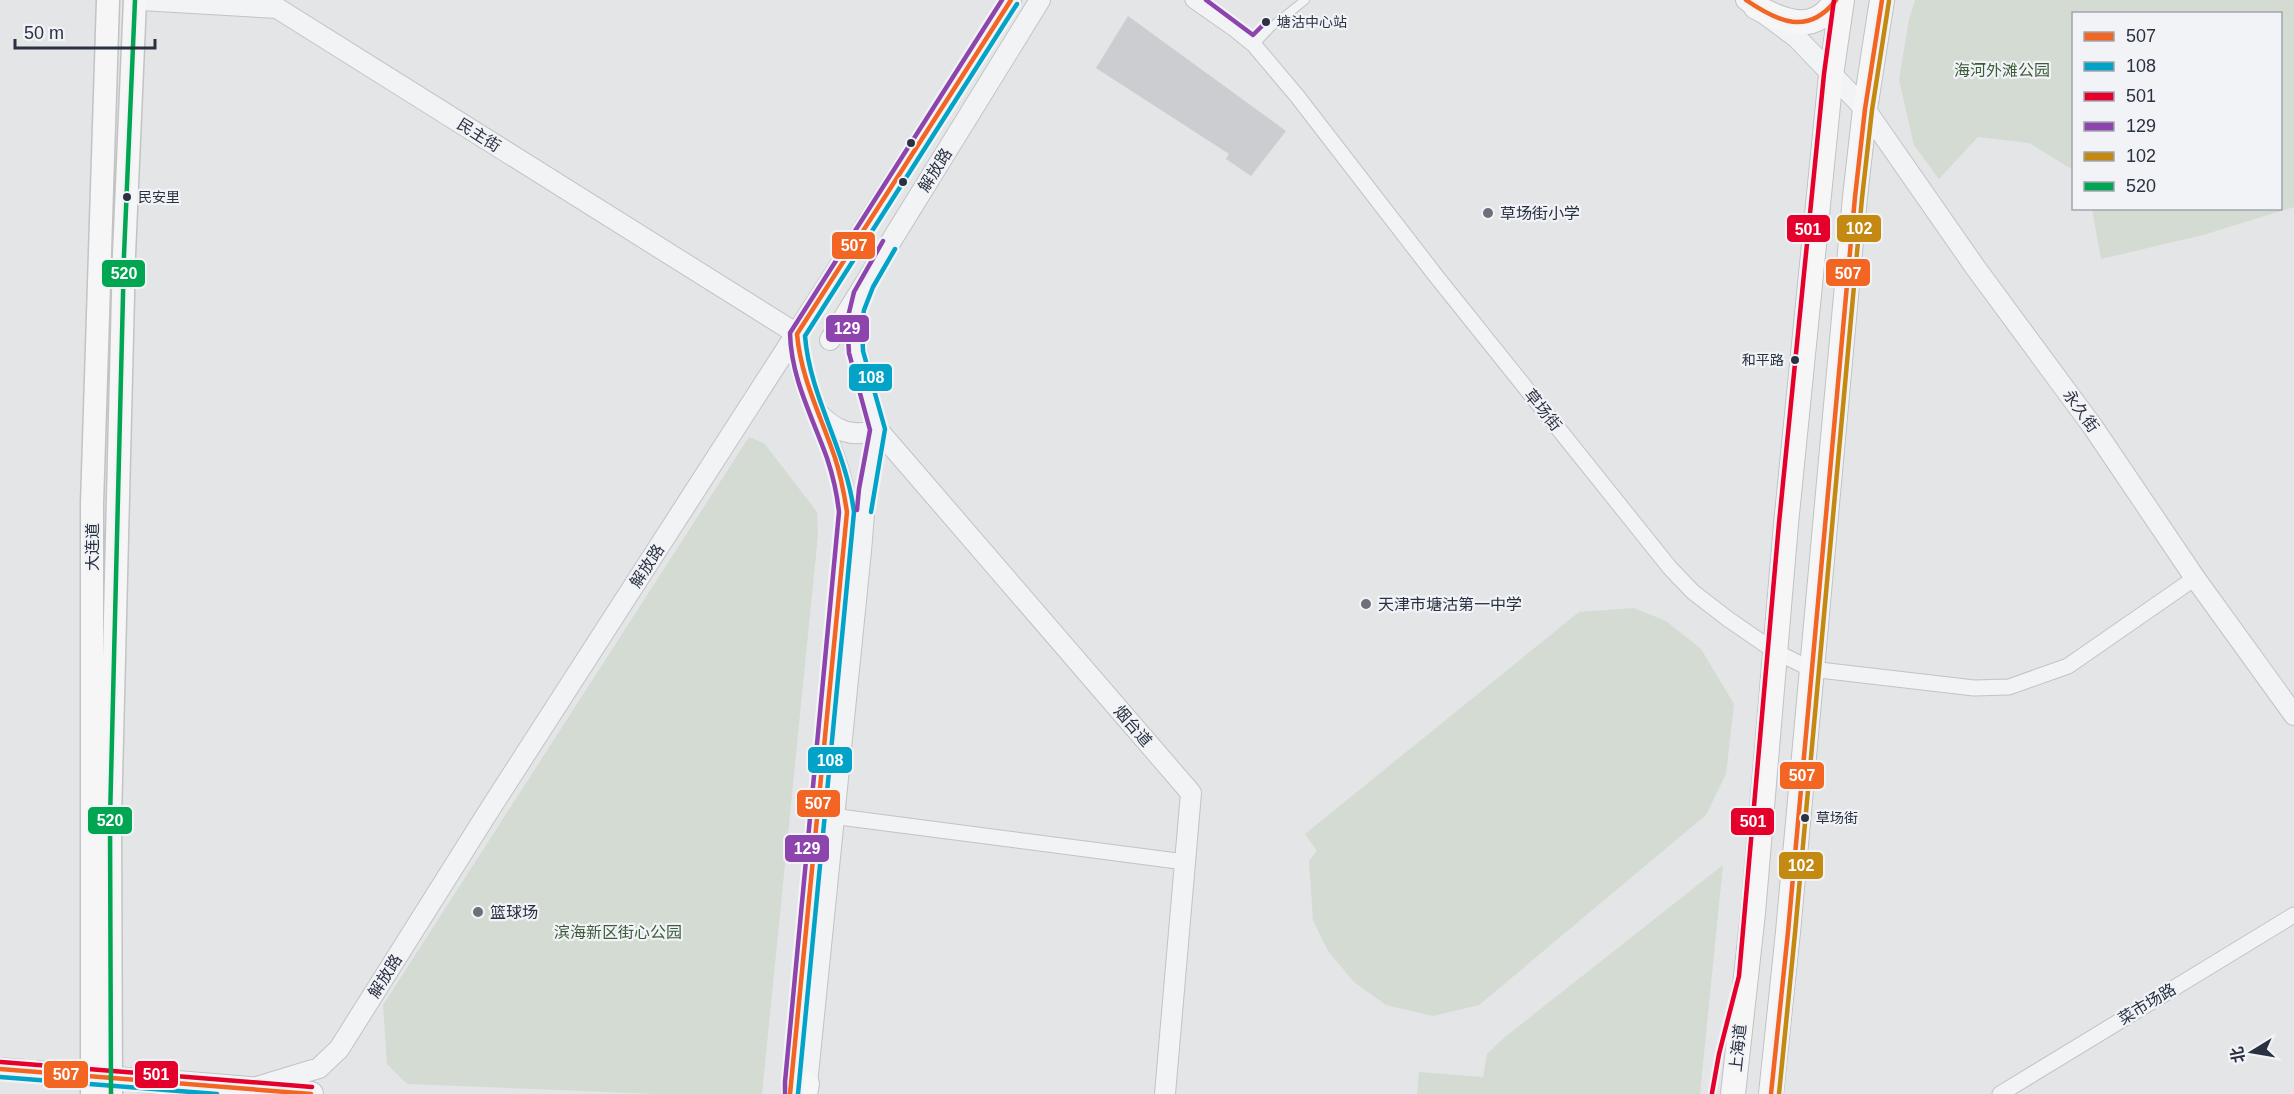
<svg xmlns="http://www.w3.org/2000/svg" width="2294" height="1094" font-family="Helvetica,'Noto Sans SC',sans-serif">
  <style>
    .green { fill: #d3dbd3 }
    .building { fill: #cbcdd0 }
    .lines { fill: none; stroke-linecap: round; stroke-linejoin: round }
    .primary-tunnel { stroke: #bec1c6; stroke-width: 24; stroke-dasharray: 24 12; stroke-linecap: butt }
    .service-casing { stroke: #c1c3c5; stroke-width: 10 }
    .minor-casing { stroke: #c1c3c5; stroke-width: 17 }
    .tertiary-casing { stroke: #c1c3c5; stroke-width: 22 }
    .secondary-casing { stroke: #c1c3c5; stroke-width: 25 }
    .primary-casing { stroke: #c0c2c5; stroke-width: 26 }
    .service { stroke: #f2f3f5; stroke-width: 8 }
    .minor { stroke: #f2f3f5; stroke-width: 15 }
    .tertiary { stroke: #f2f3f5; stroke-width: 20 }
    .secondary { stroke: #f6f6f7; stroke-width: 22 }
    .primary { stroke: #f6f6f7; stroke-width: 24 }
    .bus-1-casing { stroke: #f1f3f7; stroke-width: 9 }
    .bus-2-casing { stroke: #f1f3f7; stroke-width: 9 }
    .bus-3-casing { stroke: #f1f3f7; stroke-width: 9 }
    .bus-4-casing { stroke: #f1f3f7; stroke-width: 9 }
    .bus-5-casing { stroke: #f1f3f7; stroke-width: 9 }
    .bus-6-casing { stroke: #f1f3f7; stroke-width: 9 }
    .bus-1 { stroke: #f26522; stroke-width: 4.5 }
    .bus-2 { stroke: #02a3c7; stroke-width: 4.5 }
    .bus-3 { stroke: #e4002b; stroke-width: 4.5 }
    .bus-4 { stroke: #8e44ad; stroke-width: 4.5 }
    .bus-5 { stroke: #c48910; stroke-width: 4.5 }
    .bus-6 { stroke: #00a651; stroke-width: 4.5 }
    .bus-dot { fill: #2a3141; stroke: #f1f3f7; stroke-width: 2 }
    .poi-dot { fill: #6b707b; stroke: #f1f3f7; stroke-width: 2 }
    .labels { text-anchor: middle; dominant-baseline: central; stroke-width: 4.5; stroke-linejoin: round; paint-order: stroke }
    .bus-label { font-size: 14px; fill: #2a3141; stroke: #f1f3f7; text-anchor: start }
    .park-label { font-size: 16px; fill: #3c5c38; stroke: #f1f3f7 }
    .street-label { font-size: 16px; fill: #2a3141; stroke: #f1f3f7 }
    .poi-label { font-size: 16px; fill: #2a3141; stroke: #f1f3f7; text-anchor: start }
    .line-badge { stroke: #f1f3f7; stroke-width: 2 }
    .badge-label { font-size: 16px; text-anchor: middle; font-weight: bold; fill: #fff }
  </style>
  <rect width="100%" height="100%" fill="#e3e5e7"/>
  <path class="green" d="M 1915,0 L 2294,0 L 2294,207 L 2203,235 L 2101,259 L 2092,209 L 2280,208 L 2280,14 L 2074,14 L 2073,170 L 2029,143 L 1978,137 L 1939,179 L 1914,145 L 1899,80 L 1909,19 Z
    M 749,437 L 764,443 L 817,512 L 818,535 L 762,1094 L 657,1094 L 407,1084 L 387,1064 L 383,1005 Z
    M 1634,608 L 1666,621 L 1701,649 L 1734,704 L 1726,774 L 1706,815 L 1479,1005 L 1433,1016 L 1386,1005 L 1354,982 L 1328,951 L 1313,920 L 1309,861 L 1317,851 L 1305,834 L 1579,612 Z
    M 1723,865 L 1700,1094 L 1417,1094 L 1419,1072 L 1483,1077 L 1487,1054 L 1505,1037 Z"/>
  <path class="building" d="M 1128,16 L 1286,131 L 1251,176 L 1226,159 L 1229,154 L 1096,68 Z"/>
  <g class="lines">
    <path class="primary-tunnel" d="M 0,1069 L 141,1080"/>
    <defs>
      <path id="service" d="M 1254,45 L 1271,27 L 1305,0"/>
      <path id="minor" d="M 1193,0 L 1233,28 L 1254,45 L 1297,96 L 1436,276 L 1670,568 L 1693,592 L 1728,619 L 1776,652 L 1811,669 L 1974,688 L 2009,687 L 2068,666 L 2195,578
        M 824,815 L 1185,862
        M 2000,1094 L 2294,915"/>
      <path id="tertiary" d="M 141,0 L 277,8 L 797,334
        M 1746,0 L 1797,38 L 1865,109 L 1975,267 L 2093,427 L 2195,578 L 2294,715
        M 862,289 L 855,315 L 854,341 L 878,430 L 1191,793 L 1165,1094
        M 830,340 L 1040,0
        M 816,411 C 835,431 850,438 878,430
        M 260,1086 L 319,1068 L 339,1049 L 490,809 L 1011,0
        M 791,1094 L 847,512 C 845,500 844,487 840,475 C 827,426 798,387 797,334
        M 806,1094 L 861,551 L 866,490 L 878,430"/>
      <path id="secondary" d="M 92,1094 L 92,504 L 108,0
        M 111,1094 L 110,819 L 124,255 L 135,0"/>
      <path id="primary" d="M 1756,7 C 1785,22 1815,35 1836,0
        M 141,1080 L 311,1094
        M 805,1094 L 807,1084
        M 1733,1094 L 1753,913 L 1786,524 L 1831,75 L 1842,0
        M 1771,1094 L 1788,932 L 1855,197 L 1865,109 L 1882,0"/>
    </defs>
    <use href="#service" class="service-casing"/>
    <use href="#minor" class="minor-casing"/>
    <use href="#tertiary" class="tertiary-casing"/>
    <use href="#secondary" class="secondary-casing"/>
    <use href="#primary" class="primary-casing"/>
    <use href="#service" class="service"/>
    <use href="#minor" class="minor"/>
    <use href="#tertiary" class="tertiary"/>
    <use href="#secondary" class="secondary"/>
    <use href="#primary" class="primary"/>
    <defs>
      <path id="bus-1" d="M 1746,0 C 1778,22 1808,36 1836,0
        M 0,1069 L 311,1094
        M 790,1094 L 847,512 C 844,493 841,476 835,458 C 821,416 801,379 797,334 L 1011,0
        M 1771,1094 L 1788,932 L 1855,197 L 1865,109 L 1882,0"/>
      <path id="bus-2" d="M 871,512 L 885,429 L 863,351 L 862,322 L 864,310 L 873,287 L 895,249
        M 0,1077 L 217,1094
        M 798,1094 L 854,512 C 846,449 810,398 805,336 L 1017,4"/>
      <path id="bus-3" d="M 1,1062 L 312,1087
        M 1712,1093 L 1719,1054 L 1739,976 L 1779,523 L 1824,74 L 1834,0"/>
      <path id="bus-4" d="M 1206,0 L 1253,35 L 1266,22
        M 857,510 L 859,489 L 870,430 L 849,353 L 847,321 L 854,292 L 883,241
        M 785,1094 L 785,1082 L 839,512 C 837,493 833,476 827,458 C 812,416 791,378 790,333 L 1002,0"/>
      <path id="bus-5" d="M 1779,1094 L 1795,933 L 1862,198 L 1872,110 L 1889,1"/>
      <path id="bus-6" d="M 111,1094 L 110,819 L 124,255 L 135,0"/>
    </defs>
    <use href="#bus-1" class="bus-1-casing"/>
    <use href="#bus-2" class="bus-2-casing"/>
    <use href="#bus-3" class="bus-3-casing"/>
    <use href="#bus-4" class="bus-4-casing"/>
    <use href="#bus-5" class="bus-5-casing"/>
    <use href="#bus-6" class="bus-6-casing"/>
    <use href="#bus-1" class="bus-1"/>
    <use href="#bus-2" class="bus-2"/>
    <use href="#bus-3" class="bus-3"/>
    <use href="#bus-4" class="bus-4"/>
    <use href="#bus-5" class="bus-5"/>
    <use href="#bus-6" class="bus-6"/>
  </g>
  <g class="bus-dot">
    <circle cx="1266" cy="22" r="5"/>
    <circle cx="911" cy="143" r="5"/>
    <circle cx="903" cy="182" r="5"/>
    <circle cx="127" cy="197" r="5"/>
    <circle cx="1795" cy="360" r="5"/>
    <circle cx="1805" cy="818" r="5"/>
  </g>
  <g class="poi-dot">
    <circle cx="1488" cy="213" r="6"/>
    <circle cx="1366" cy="604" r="6"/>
    <circle cx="478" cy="912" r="6"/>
  </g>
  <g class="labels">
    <g class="bus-label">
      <text x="1277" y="22">塘沽中心站</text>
      <text x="138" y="197">民安里</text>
      <text x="1784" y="360" text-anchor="end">和平路</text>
      <text x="1816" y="818">草场街</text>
    </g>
    <g class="park-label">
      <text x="2002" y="70">海河外滩公园</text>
      <text x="618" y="932">滨海新区街心公园</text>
    </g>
    <g class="street-label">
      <text transform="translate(479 135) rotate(32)">民主街</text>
      <text transform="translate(935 170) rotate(-58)">解放路</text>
      <text transform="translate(1543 410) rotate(51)">草场街</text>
      <text transform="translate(2081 411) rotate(54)">永久街</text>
      <text transform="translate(92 547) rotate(-90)">大连道</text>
      <text transform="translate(647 566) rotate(-57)">解放路</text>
      <text transform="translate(1133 726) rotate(49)">烟台道</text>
      <text transform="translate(385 976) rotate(-58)">解放路</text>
      <text transform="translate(2147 1004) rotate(-31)">菜市场路</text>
      <text transform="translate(1738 1048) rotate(-84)">上海道</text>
    </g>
    <g class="poi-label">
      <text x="1500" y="213">草场街小学</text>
      <text x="1378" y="604">天津市塘沽第一中学</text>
      <text x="490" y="912">篮球场</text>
    </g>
  </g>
  <g class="line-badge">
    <rect x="1836" y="214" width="46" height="29" rx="6" fill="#c48910"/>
    <rect x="1786" y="214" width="45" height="29" rx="6" fill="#e4002b"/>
    <rect x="831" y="231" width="45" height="29" rx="6" fill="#f26522"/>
    <rect x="1825" y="258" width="46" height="29" rx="6" fill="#f26522"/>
    <rect x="101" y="259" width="45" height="29" rx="6" fill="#00a651"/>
    <rect x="825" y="314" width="45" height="29" rx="6" fill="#8e44ad"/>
    <rect x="848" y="363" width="45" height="29" rx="6" fill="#02a3c7"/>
    <rect x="807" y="746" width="46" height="28" rx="6" fill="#02a3c7"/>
    <rect x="1779" y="761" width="46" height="29" rx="6" fill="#f26522"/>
    <rect x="796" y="789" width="45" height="29" rx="6" fill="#f26522"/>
    <rect x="87" y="806" width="46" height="29" rx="6" fill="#00a651"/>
    <rect x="1730" y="807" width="45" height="29" rx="6" fill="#e4002b"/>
    <rect x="784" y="834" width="46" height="29" rx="6" fill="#8e44ad"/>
    <rect x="1778" y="851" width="46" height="29" rx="6" fill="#c48910"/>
    <rect x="43" y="1060" width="46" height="29" rx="6" fill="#f26522"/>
    <rect x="134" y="1060" width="45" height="29" rx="6" fill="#e4002b"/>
  </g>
  <g class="badge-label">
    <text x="1859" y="234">102</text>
    <text x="1808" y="235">501</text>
    <text x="854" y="251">507</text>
    <text x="1848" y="279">507</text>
    <text x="124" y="279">520</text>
    <text x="847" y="334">129</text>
    <text x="871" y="383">108</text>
    <text x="830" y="766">108</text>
    <text x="1802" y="781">507</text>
    <text x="818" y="809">507</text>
    <text x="110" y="826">520</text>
    <text x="1753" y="827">501</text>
    <text x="807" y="854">129</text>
    <text x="1801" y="871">102</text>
    <text x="66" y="1080">507</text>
    <text x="156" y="1080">501</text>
  </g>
  <rect x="2072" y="12" width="210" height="198" fill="#f1f3f7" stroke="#a1a5ae" stroke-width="1.5"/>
  <rect x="2084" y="32" width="30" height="9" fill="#f26522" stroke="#a1a5ae" stroke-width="1.5"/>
  <text x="2126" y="42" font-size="18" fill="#2a3141">507</text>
  <rect x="2084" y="62" width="30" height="9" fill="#02a3c7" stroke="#a1a5ae" stroke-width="1.5"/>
  <text x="2126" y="72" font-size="18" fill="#2a3141">108</text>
  <rect x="2084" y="92" width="30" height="9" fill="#e4002b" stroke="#a1a5ae" stroke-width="1.5"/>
  <text x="2126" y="102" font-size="18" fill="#2a3141">501</text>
  <rect x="2084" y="122" width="30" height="9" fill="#8e44ad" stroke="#a1a5ae" stroke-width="1.5"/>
  <text x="2126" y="132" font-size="18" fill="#2a3141">129</text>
  <rect x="2084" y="152" width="30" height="9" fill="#c48910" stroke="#a1a5ae" stroke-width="1.5"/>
  <text x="2126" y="162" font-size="18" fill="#2a3141">102</text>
  <rect x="2084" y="182" width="30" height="9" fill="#00a651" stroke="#a1a5ae" stroke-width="1.5"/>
  <text x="2126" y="192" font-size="18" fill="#2a3141">520</text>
  <g transform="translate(2252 1052) rotate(259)" stroke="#f1f3f7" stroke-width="4.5" paint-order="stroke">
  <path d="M0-4.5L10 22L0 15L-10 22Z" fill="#2a3141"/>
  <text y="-9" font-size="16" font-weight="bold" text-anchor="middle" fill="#2a3141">北</text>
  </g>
  <path d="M15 39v9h140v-9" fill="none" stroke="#2a3141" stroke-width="3"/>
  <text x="24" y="39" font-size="18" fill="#2a3141" stroke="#f1f3f7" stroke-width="4.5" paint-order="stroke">50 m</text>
</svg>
